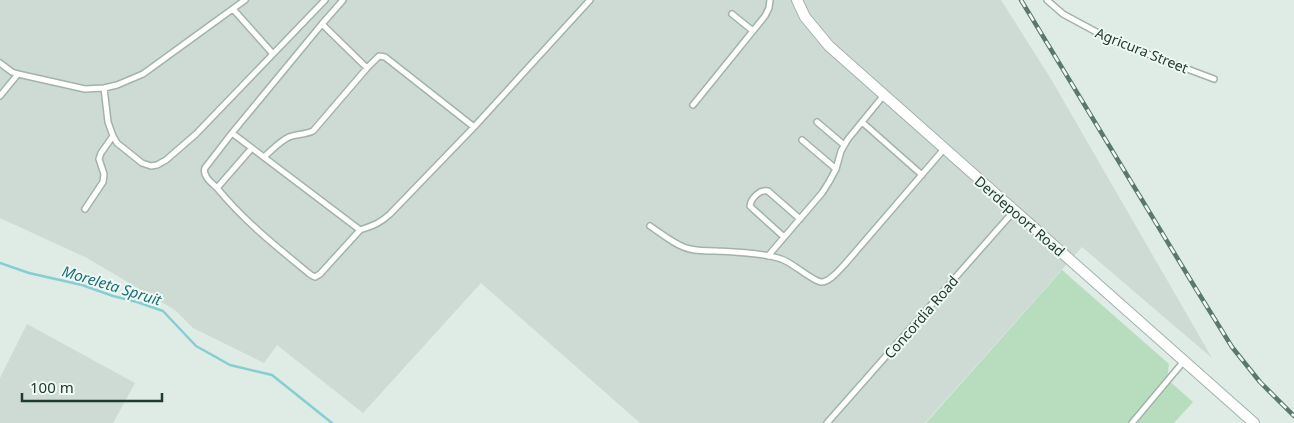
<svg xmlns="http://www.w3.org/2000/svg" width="1294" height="423" font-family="'Noto Sans',sans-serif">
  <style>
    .built { fill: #cddbd4 }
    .green { fill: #b7ddbe }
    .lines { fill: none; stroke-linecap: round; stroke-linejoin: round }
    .stream { stroke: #85ced3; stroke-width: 2.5 }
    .service-casing { stroke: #a2b3ac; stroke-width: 8 }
    .minor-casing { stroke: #a2b3ac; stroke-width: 12 }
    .service { stroke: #fff; stroke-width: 5 }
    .minor { stroke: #fff; stroke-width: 10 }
    .rail-casing { stroke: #5a786d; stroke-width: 4.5 }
    .rail { stroke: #f0f8f3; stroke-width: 2.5; stroke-dasharray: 8; stroke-linecap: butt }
    .labels { text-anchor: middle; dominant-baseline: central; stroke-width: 4; stroke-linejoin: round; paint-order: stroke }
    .street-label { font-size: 14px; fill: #203c32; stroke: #f0f8f3 }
    .water-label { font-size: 15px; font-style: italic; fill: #18727a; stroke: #f0f8f3 }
  </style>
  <rect width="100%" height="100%" fill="#dfebe5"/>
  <path class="built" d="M 0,0 L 1001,0 L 1051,79 L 1212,358 L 1082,247 L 925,423 L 640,423 L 481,283 L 363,413 L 277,345 L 264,363 L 193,328 L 175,310 L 87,258 L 0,218 Z
    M 27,324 L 135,383 L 113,423 L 0,423 L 0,378 Z"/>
  <path class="green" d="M 1062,270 L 1169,364 L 1167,379 L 1193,402 L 1174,423 L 926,423 Z"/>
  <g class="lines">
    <path class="stream" d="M 0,263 L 29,273 L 82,285 L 113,296 L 137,302 L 163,311 L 196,346 L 230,365 L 272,375 L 332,423"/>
    <defs>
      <path id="service" d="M 343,0 L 322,24 L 232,133 L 360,230 C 374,225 379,224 390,214 L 474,127 L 590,0
        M 1047,0 L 1063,14 L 1113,41 L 1214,79
        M 233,9 L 273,54
        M 732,14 L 753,31
        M 322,24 L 367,68
        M 0,63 L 12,72 L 18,74 L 85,89 L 104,88 L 117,85 L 143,74 L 245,0
        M 104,88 L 108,122 L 113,136 L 117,143 L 142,163 L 151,166 L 157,165 L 166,160 L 196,134 L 325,0
        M 0,96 L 18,74
        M 693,105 L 765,16 L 769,8 L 770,0
        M 817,122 L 844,145
        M 862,122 L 922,175
        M 802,140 L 836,169
        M 251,149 L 217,188 C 245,222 278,248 311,275 L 315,277 L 320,274 L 360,230
        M 264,157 C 271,151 280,141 289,137 C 297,134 304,135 313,131 L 367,68 L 379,56 L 385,57 L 474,127
        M 217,188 C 212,183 202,176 205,168 L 232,133
        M 85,209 L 103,182 L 104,174 L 99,159 L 101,153 L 113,136
        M 650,226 C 662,234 676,246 690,249 C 698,251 708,251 716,251 C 734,252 765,253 781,259 C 792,262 812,281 821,282 C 830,282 839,270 845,264 L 944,149
        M 784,237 L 753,209 L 750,206 C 751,198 760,189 768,191 L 800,219
        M 768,256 L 822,193 L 829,182 L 836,169 L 841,151 L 848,139 L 884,95
        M 827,423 L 1014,211
        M 1132,423 L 1184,361"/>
      <path id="minor" d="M 797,0 L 805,17 L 829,46 L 1254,423"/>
    </defs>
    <use href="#service" class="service-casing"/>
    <use href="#minor" class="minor-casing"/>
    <use href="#service" class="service"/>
    <use href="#minor" class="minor"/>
    <defs>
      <path id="rail" d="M 1021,0 L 1196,289 L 1232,347 L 1260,382 L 1294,416"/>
    </defs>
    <use href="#rail" class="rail-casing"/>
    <use href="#rail" class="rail"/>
  </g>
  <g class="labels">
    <g class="street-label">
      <text transform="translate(1142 50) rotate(22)">Agricura Street</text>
      <text transform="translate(1020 216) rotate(41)">Derdepoort Road</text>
      <text transform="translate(921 317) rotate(-49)">Concordia Road</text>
    </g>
    <g class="water-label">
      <text transform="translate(112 285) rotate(17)">Moreleta Spruit</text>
    </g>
  </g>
  <path d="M22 393v8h140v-8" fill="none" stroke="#203c32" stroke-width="2.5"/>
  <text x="30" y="393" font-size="15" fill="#203c32" stroke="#f0f8f3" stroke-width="4" paint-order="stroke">100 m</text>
</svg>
